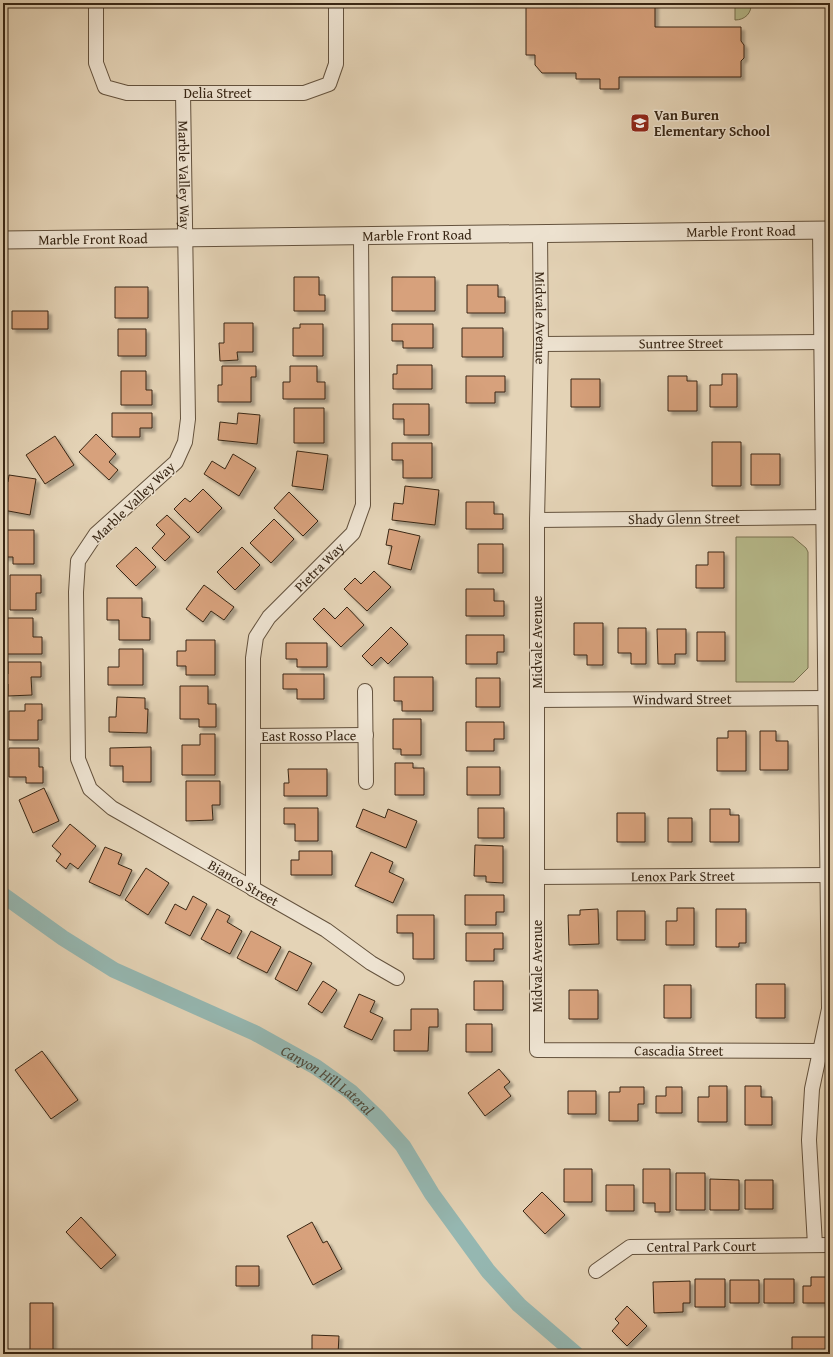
<svg xmlns="http://www.w3.org/2000/svg" width="833" height="1357" font-family="'Gentium Book Plus',serif">
  <style>
    .green { fill: #b7bb8c; stroke: #787150 }
    .lines { fill: none; stroke-linecap: round; stroke-linejoin: round }
    .canal { stroke: #95b7b1; stroke-width: 16 }
    .building { fill: #d7a17b; stroke: #392715; filter: url(#shadow) }
    .minor-casing { stroke: #64523d; stroke-width: 16 }
    .tertiary-casing { stroke: #64523d; stroke-width: 19 }
    .minor { stroke: #ede2d0; stroke-width: 14 }
    .tertiary { stroke: #ede2d0; stroke-width: 17 }
    .labels { text-anchor: middle; dominant-baseline: central; stroke-width: 3; stroke-linejoin: round; paint-order: stroke }
    .street-label { font-size: 14px; fill: #392715; stroke: #ede2d0 }
    .poi-label { font-size: 14px; font-weight: bold; fill: #392715; stroke: #ede2d0; text-anchor: start }
    .water-label { font-size: 15px; font-style: italic; fill: #504b3c; stroke: #ede2d0 }
  </style>
  <defs>
    <filter id="shadow"><feDropShadow dx="3.5" dy="3.5" stdDeviation="1" flood-color="#0004"/></filter>
  </defs>
  <rect width="100%" height="100%" fill="#e4d3b6"/>
  <filter id="stains"><feTurbulence type="fractalNoise" baseFrequency=".005" numOctaves="4"/><feColorMatrix values="0 0 0 0 .2 0 0 0 0 .09 0 0 0 0 .02 0 0 0 .5 -.17"/></filter>
  <radialGradient id="worn" r=".72"><stop offset=".6" stop-color="#630" stop-opacity="0"/><stop offset="1" stop-color="#630" stop-opacity=".3"/></radialGradient>
  <path class="green" d="M 735,3 L 751,3 C 752,13 745,20 735,20 Z
    M 736,537 L 793,537 L 806,548 L 808,552 L 808,668 L 794,682 L 736,682 Z"/>
  <g class="lines">
    <path class="canal" id="s1" d="M 3,895 L 63,938 L 114,970 L 255,1033 L 316,1067 L 351,1092 L 378,1118 L 403,1146 L 432,1194 L 488,1271 L 519,1305 L 576,1354"/>
  </g>
  <path class="building" d="M 526,3 L 655,3 L 655,27 L 741,27 L 741,41 L 744,45 L 744,58 L 741,61 L 741,77 L 619,77 L 619,89 L 600,89 L 600,79 L 576,79 L 576,73 L 542,73 L 535,65 L 535,55 L 526,55 Z
    M 294,277 L 319,277 L 319,295 L 325,295 L 325,311 L 294,311 Z
    M 392,277 L 435,277 L 435,311 L 392,311 Z
    M 467,285 L 498,285 L 498,297 L 505,297 L 505,313 L 467,313 Z
    M 115,287 L 148,287 L 148,318 L 115,318 Z
    M 12,311 L 48,311 L 48,329 L 12,329 Z
    M 224,323 L 253,323 L 253,352 L 237,352 L 238,360 L 220,361 L 219,343 L 224,343 Z
    M 300,324 L 323,324 L 323,356 L 293,356 L 293,328 L 300,328 Z
    M 392,324 L 433,324 L 433,348 L 403,348 L 403,341 L 392,341 Z
    M 462,328 L 503,328 L 503,357 L 462,357 Z
    M 118,329 L 146,329 L 146,356 L 118,356 Z
    M 397,365 L 432,365 L 432,389 L 393,389 L 393,374 L 397,374 Z
    M 222,366 L 256,366 L 256,377 L 251,377 L 251,402 L 218,402 L 218,385 L 222,385 Z
    M 290,366 L 317,366 L 317,382 L 325,382 L 325,399 L 283,399 L 283,382 L 290,382 Z
    M 121,371 L 146,371 L 146,390 L 152,390 L 152,405 L 121,405 Z
    M 722,374 L 737,374 L 737,407 L 710,407 L 710,385 L 722,385 Z
    M 466,376 L 505,376 L 505,392 L 495,392 L 495,403 L 466,403 Z
    M 668,376 L 687,376 L 687,381 L 697,381 L 697,411 L 668,411 Z
    M 571,379 L 600,379 L 600,407 L 571,407 Z
    M 393,404 L 429,404 L 429,435 L 404,435 L 404,419 L 393,419 Z
    M 294,408 L 324,408 L 324,443 L 294,443 Z
    M 112,413 L 152,413 L 152,428 L 140,428 L 140,437 L 112,437 Z
    M 238,413 L 260,415 L 257,444 L 218,440 L 220,422 L 237,424 Z
    M 96,434 L 116,454 L 109,462 L 118,470 L 109,480 L 79,452 Z
    M 55,436 L 74,465 L 45,484 L 26,455 Z
    M 712,442 L 741,442 L 741,486 L 712,486 Z
    M 392,443 L 432,443 L 432,478 L 403,478 L 403,460 L 392,460 Z
    M 297,451 L 328,455 L 323,490 L 292,486 Z
    M 233,454 L 256,468 L 239,496 L 204,474 L 212,461 L 225,469 Z
    M 751,454 L 780,454 L 780,485 L 751,485 Z
    M 9,475 L 36,479 L 30,515 L 3,510 L 3,481 L 8,482 Z
    M 405,486 L 439,490 L 435,525 L 392,520 L 394,503 L 403,504 Z
    M 203,489 L 222,508 L 198,533 L 174,509 L 185,498 L 190,502 Z
    M 289,492 L 318,521 L 303,536 L 274,508 Z
    M 466,502 L 494,502 L 494,514 L 503,514 L 503,529 L 466,529 Z
    M 167,515 L 190,537 L 165,561 L 152,548 L 165,534 L 156,525 Z
    M 274,519 L 294,539 L 271,563 L 250,543 Z
    M 389,529 L 420,536 L 411,570 L 388,564 L 392,546 L 386,545 Z
    M 3,530 L 34,530 L 34,564 L 13,564 L 13,557 L 3,557 Z
    M 478,544 L 503,544 L 503,573 L 478,573 Z
    M 136,547 L 156,567 L 136,586 L 116,566 Z
    M 242,547 L 260,565 L 235,590 L 217,572 Z
    M 708,552 L 724,552 L 724,588 L 696,588 L 696,565 L 708,565 Z
    M 374,571 L 391,587 L 367,611 L 344,589 L 355,578 L 361,584 Z
    M 10,575 L 41,575 L 41,593 L 36,593 L 36,610 L 10,610 Z
    M 204,585 L 234,607 L 224,620 L 211,611 L 203,622 L 186,609 Z
    M 466,589 L 494,589 L 494,601 L 504,601 L 504,616 L 466,616 Z
    M 107,598 L 142,598 L 142,617 L 150,618 L 150,640 L 119,640 L 119,620 L 107,620 Z
    M 347,607 L 364,625 L 341,647 L 313,619 L 324,608 L 335,619 Z
    M 3,618 L 33,618 L 33,637 L 42,637 L 42,654 L 3,654 Z
    M 574,623 L 603,623 L 603,665 L 587,665 L 587,655 L 574,655 Z
    M 391,627 L 408,644 L 388,664 L 381,657 L 372,666 L 362,656 Z
    M 618,628 L 646,628 L 646,664 L 631,664 L 631,653 L 618,653 Z
    M 657,629 L 686,629 L 686,654 L 675,654 L 675,664 L 658,664 Z
    M 697,632 L 725,632 L 725,661 L 697,661 Z
    M 466,635 L 504,635 L 504,652 L 497,652 L 497,664 L 466,664 Z
    M 186,640 L 215,640 L 215,675 L 186,675 L 186,666 L 177,666 L 177,651 L 186,651 Z
    M 286,643 L 327,643 L 327,667 L 297,667 L 297,659 L 286,659 Z
    M 119,649 L 143,649 L 143,685 L 108,685 L 108,667 L 119,667 Z
    M 8,662 L 41,662 L 41,677 L 31,677 L 32,695 L 8,696 L 8,684 L 3,684 L 3,674 L 8,674 Z
    M 283,674 L 324,674 L 324,699 L 297,699 L 297,689 L 283,689 Z
    M 394,677 L 433,677 L 433,711 L 402,711 L 402,701 L 394,701 Z
    M 476,678 L 500,678 L 500,707 L 476,707 Z
    M 180,686 L 208,686 L 208,704 L 216,704 L 216,727 L 199,727 L 199,719 L 180,719 Z
    M 117,697 L 145,698 L 145,709 L 148,709 L 147,733 L 109,732 L 109,717 L 116,717 Z
    M 25,704 L 42,704 L 42,720 L 38,720 L 38,740 L 9,740 L 9,711 L 25,711 Z
    M 393,719 L 421,719 L 421,755 L 401,755 L 401,749 L 393,749 Z
    M 466,722 L 504,722 L 504,739 L 494,739 L 494,751 L 466,751 Z
    M 728,731 L 746,731 L 746,771 L 717,771 L 717,738 L 728,738 Z
    M 760,731 L 776,731 L 776,741 L 788,741 L 788,770 L 760,770 Z
    M 200,734 L 215,734 L 215,775 L 182,775 L 182,745 L 200,745 Z
    M 151,747 L 151,782 L 123,782 L 123,766 L 110,766 L 110,748 Z
    M 9,748 L 39,748 L 39,767 L 43,767 L 43,783 L 26,783 L 26,777 L 9,777 Z
    M 395,763 L 413,763 L 413,768 L 424,768 L 424,795 L 395,795 Z
    M 467,767 L 500,767 L 500,795 L 467,795 Z
    M 288,769 L 327,769 L 327,796 L 284,796 L 284,783 L 289,783 Z
    M 186,781 L 220,781 L 220,805 L 212,805 L 213,820 L 186,821 Z
    M 44,788 L 59,821 L 33,833 L 19,800 Z
    M 284,808 L 318,808 L 318,841 L 295,841 L 295,824 L 284,824 Z
    M 478,808 L 504,808 L 504,838 L 478,838 Z
    M 363,809 L 385,818 L 388,809 L 417,821 L 406,848 L 356,827 Z
    M 710,809 L 730,809 L 730,815 L 739,815 L 739,842 L 710,842 Z
    M 617,813 L 645,813 L 645,842 L 617,842 Z
    M 668,818 L 692,818 L 692,842 L 668,842 Z
    M 70,824 L 96,846 L 78,869 L 70,863 L 66,869 L 56,861 L 61,854 L 52,846 Z
    M 475,845 L 503,846 L 503,883 L 486,882 L 486,876 L 474,876 Z
    M 105,847 L 122,854 L 118,864 L 132,870 L 120,896 L 89,882 Z
    M 299,851 L 332,851 L 332,875 L 291,875 L 291,860 L 299,860 Z
    M 371,852 L 393,862 L 389,872 L 404,879 L 393,903 L 355,886 Z
    M 146,868 L 169,883 L 148,915 L 125,900 Z
    M 465,895 L 504,895 L 504,912 L 496,912 L 496,925 L 465,925 Z
    M 193,896 L 207,904 L 190,936 L 165,923 L 175,904 L 186,910 Z
    M 677,908 L 694,908 L 694,945 L 666,945 L 666,921 L 677,921 Z
    M 217,909 L 230,916 L 227,922 L 242,931 L 230,954 L 201,939 Z
    M 598,909 L 599,944 L 569,945 L 568,915 L 580,915 L 580,910 Z
    M 716,909 L 746,909 L 746,943 L 739,943 L 739,947 L 716,947 Z
    M 617,911 L 645,911 L 645,940 L 617,940 Z
    M 397,915 L 434,915 L 434,959 L 413,959 L 413,933 L 397,933 Z
    M 251,931 L 281,947 L 267,973 L 237,958 Z
    M 466,933 L 503,933 L 503,949 L 494,949 L 494,961 L 466,961 Z
    M 289,951 L 312,963 L 297,991 L 275,979 Z
    M 323,981 L 337,990 L 322,1013 L 308,1004 Z
    M 474,981 L 503,981 L 503,1010 L 474,1010 Z
    M 756,984 L 785,984 L 785,1018 L 756,1018 Z
    M 664,985 L 691,985 L 691,1018 L 664,1018 Z
    M 569,990 L 598,990 L 598,1019 L 569,1019 Z
    M 359,994 L 375,1001 L 370,1012 L 383,1018 L 372,1040 L 344,1027 Z
    M 411,1009 L 438,1009 L 438,1027 L 429,1027 L 428,1051 L 394,1051 L 394,1030 L 411,1030 Z
    M 466,1024 L 492,1024 L 492,1052 L 466,1052 Z
    M 42,1051 L 78,1100 L 51,1119 L 15,1070 Z
    M 499,1069 L 510,1082 L 504,1087 L 511,1096 L 485,1116 L 468,1093 Z
    M 709,1086 L 727,1086 L 727,1122 L 698,1122 L 698,1097 L 709,1097 Z
    M 745,1086 L 761,1086 L 761,1097 L 772,1097 L 772,1125 L 745,1125 Z
    M 620,1087 L 644,1087 L 644,1104 L 638,1104 L 638,1121 L 609,1121 L 609,1092 L 620,1092 Z
    M 666,1087 L 682,1087 L 682,1113 L 656,1113 L 656,1096 L 666,1096 Z
    M 568,1091 L 596,1091 L 596,1114 L 568,1114 Z
    M 564,1169 L 592,1169 L 592,1202 L 564,1202 Z
    M 643,1169 L 670,1169 L 670,1212 L 655,1212 L 655,1203 L 643,1203 Z
    M 676,1173 L 705,1173 L 705,1210 L 676,1210 Z
    M 710,1179 L 739,1180 L 739,1210 L 710,1210 Z
    M 745,1180 L 773,1180 L 773,1209 L 745,1209 Z
    M 606,1185 L 634,1185 L 634,1211 L 606,1211 Z
    M 542,1192 L 565,1215 L 545,1234 L 523,1211 Z
    M 81,1217 L 116,1255 L 101,1269 L 66,1232 Z
    M 312,1222 L 323,1243 L 327,1241 L 342,1269 L 313,1285 L 287,1236 Z
    M 236,1266 L 259,1266 L 259,1286 L 236,1286 Z
    M 811,1277 L 828,1277 L 828,1303 L 803,1303 L 803,1286 L 811,1286 Z
    M 695,1279 L 725,1279 L 725,1307 L 695,1307 Z
    M 764,1279 L 794,1279 L 794,1303 L 764,1303 Z
    M 730,1280 L 759,1280 L 759,1303 L 730,1303 Z
    M 690,1281 L 690,1303 L 683,1303 L 683,1312 L 654,1313 L 653,1282 Z
    M 30,1303 L 53,1303 L 53,1353 L 30,1353 Z
    M 627,1306 L 647,1326 L 627,1346 L 612,1331 L 619,1323 L 615,1319 Z
    M 312,1335 L 339,1336 L 338,1354 L 312,1354 Z
    M 792,1337 L 830,1337 L 830,1354 L 792,1354 Z"/>
  <g class="lines">
    <defs>
      <g id="minor">
        <path id="s2" d="M 96,3 L 96,63 L 105,87 L 127,93 L 304,93 L 329,84 L 336,64 L 336,3"/>
        <path id="s3" d="M 183,93 L 188,419 L 185,442 L 176,462 L 96,534 L 78,561 L 76,592 L 78,759 L 90,789 L 112,808 L 326,930 L 371,963 L 397,978"/>
        <path id="s4" d="M 540,233 L 541,344 L 537,520 L 537,1050 L 820,1051"/>
        <path id="s5" d="M 541,344 L 822,342"/>
        <path id="s6" d="M 537,520 L 830,517"/>
        <path d="M 365,691 L 366,782"/>
        <path id="s7" d="M 537,700 L 826,698"/>
        <path id="s8" d="M 253,736 L 366,735"/>
        <path id="s9" d="M 537,877 L 828,875"/>
        <path id="s10" d="M 253,889 L 253,658 L 256,637 L 269,617 L 353,533 L 363,505 L 361,236"/>
        <path d="M 815,1245 L 809,1140 L 812,1089 L 829,1009 L 820,230"/>
        <path id="s11" d="M 596,1271 L 630,1247 L 830,1245"/>
      </g>
      <g id="tertiary">
        <path id="s12" d="M 3,240 L 830,230"/>
      </g>
    </defs>
    <use href="#minor" class="minor-casing"/>
    <use href="#tertiary" class="tertiary-casing"/>
    <use href="#minor" class="minor"/>
    <use href="#tertiary" class="tertiary"/>
  </g>
  <defs>
    <symbol id="school-square" viewBox="-11 -11 22 22"><rect x="-9" y="-9" width="18" height="18" rx="4" fill="#8f2418" stroke="#ede2d0"/><path d="M0-5L7-2L0 1L-7-2ZM-4 1L0 2.5L4 1V4Q0 6-4 4Z" fill="#fff"/></symbol>
  </defs>
  <g fill-rule="evenodd">
    <use href="#school-square" x="629" y="112" width="22" height="22"/>
  </g>
  <g class="labels">
    <g class="street-label">
      <text stroke="none"><textPath href="#s2" startOffset="199">Delia Street</textPath></text>
      <text stroke="none"><textPath href="#s3" startOffset="82">Marble Valley Way</textPath></text>
      <text stroke="none"><textPath href="#s12" startOffset="738">Marble Front Road</textPath></text>
      <text stroke="none"><textPath href="#s12" startOffset="414">Marble Front Road</textPath></text>
      <text stroke="none"><textPath href="#s12" startOffset="90">Marble Front Road</textPath></text>
      <text stroke="none"><textPath href="#s4" startOffset="85">Midvale Avenue</textPath></text>
      <text stroke="none"><textPath href="#s5" startOffset="140">Suntree Street</textPath></text>
      <text transform="translate(133 502) rotate(-44)">Marble Valley Way</text>
      <text stroke="none"><textPath href="#s6" startOffset="147">Shady Glenn Street</textPath></text>
      <text stroke="none"><textPath href="#s10" startOffset="347">Pietra Way</textPath></text>
      <text transform="translate(537 642) rotate(-90)">Midvale Avenue</text>
      <text stroke="none"><textPath href="#s7" startOffset="145">Windward Street</textPath></text>
      <text stroke="none"><textPath href="#s8" startOffset="56">East Rosso Place</textPath></text>
      <text stroke="none"><textPath href="#s9" startOffset="146">Lenox Park Street</textPath></text>
      <text stroke="none"><textPath href="#s3" startOffset="922">Bianco Street</textPath></text>
      <text transform="translate(537 966) rotate(-90)">Midvale Avenue</text>
      <text stroke="none"><textPath href="#s4" startOffset="959">Cascadia Street</textPath></text>
      <text stroke="none"><textPath href="#s11" startOffset="113">Central Park Court</textPath></text>
    </g>
    <g class="poi-label">
      <text x="654" y="115">Van Buren<tspan x="654" dy="16">Elementary School</tspan></text>
    </g>
    <g class="water-label">
      <text stroke="none"><textPath href="#s1" startOffset="375">Canyon Hill Lateral</textPath></text>
    </g>
  </g>
  <rect width="833" height="1357" fill="none" stroke="#e4d3b6" stroke-width="16"/>
  <rect x="4" y="4" width="825" height="1349" fill="none" stroke="#392715" stroke-width="2"/>
  <rect x="8" y="8" width="817" height="1341" fill="none" stroke="#392715"/>
  <rect width="100%" height="100%" filter="url(#stains)"/>
  <rect width="100%" height="100%" fill="url(#worn)"/>
</svg>
